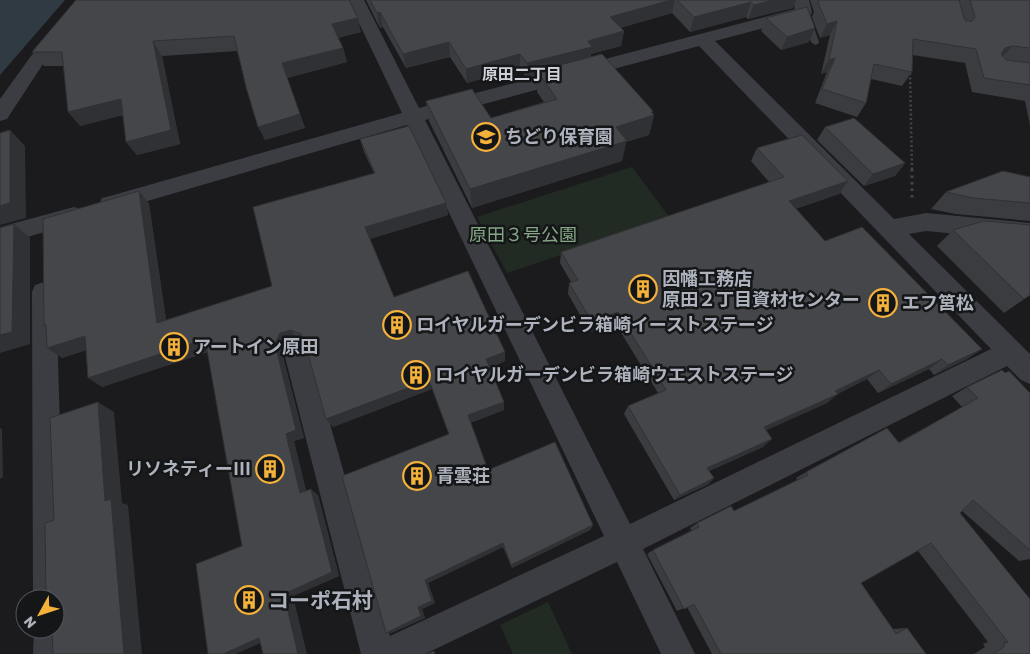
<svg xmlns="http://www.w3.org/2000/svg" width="1030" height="654" font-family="Rubik,'Noto Sans JP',sans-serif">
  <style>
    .green { fill: #222b23 }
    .water { fill: #303a42 }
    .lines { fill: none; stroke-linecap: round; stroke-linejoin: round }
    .path-far1 { stroke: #414449; stroke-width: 2.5; stroke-dasharray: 2 2.5; stroke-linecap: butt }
    .path { stroke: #414449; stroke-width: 3; stroke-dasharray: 2.5 4; stroke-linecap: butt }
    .service { fill: #3b3d42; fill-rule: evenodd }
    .minor { fill: #3b3d42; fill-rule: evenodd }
    .wall { fill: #3b3c40 }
    .shaded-wall { fill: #303134 }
    .building { fill: #45464a; stroke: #303134 }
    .labels { text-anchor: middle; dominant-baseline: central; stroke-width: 5; stroke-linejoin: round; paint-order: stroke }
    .far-neighbourhood-label { font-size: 16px; font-weight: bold; fill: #ced1d8; stroke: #151618 }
    .poi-label { font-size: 18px; font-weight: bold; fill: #adb2bd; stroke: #151618; text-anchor: start }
    .park-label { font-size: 18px; fill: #84a785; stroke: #151618 }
    .near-poi-label { font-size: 21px; font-weight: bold; fill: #adb2bd; stroke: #151618; text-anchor: start }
  </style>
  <rect width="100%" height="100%" fill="#1b1b1d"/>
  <path class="green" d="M 632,167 L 670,218 L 507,273 L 477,217 Z
    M 548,602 L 572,654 L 513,654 L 500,625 Z"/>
  <path class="water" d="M 0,0 L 65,0 L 0,75 Z"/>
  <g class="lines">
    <path class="path-far1" d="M 910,73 L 912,170"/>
    <path class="path" d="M 912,169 L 912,199"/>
    <path class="service" d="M 807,16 L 811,19 L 819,42 L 818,44 L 815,45 L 811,42 L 803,19 Z"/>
    <path class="minor" d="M 78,0 L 95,0 L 43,64 L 7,119 L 0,121 L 0,99 L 31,56 Z
      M 348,0 L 364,0 L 419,108 L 795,9 L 793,0 L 809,0 L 812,12 L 810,16 L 715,41 L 894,219 L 926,213 L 1030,223 L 1030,241 L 926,231 L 909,234 L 1030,354 L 1030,384 L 1021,380 L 1007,366 L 643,549 L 695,654 L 661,654 L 617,562 L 425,654 L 361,654 L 284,353 L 288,345 L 297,342 L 306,345 L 310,353 L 390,636 L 604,536 L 407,125 L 110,212 L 102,210 L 99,204 L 102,198 L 110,196 L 402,113 ZM 699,46 L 991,349 L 630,524 L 425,120 Z
      M 74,207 L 82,209 L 85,215 L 82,221 L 0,245 L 0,227 Z
      M 44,282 L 53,285 L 56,292 L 65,599 L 60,610 L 55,612 L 55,599 L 33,599 L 32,292 L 35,285 Z
      M 55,615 L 62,617 L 66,629 L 67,654 L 33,654 L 34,629 L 55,629 Z"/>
  </g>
  <path class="wall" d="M 76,0 L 361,32 L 338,38 L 343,48 L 347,62 L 287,78 L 305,128 L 265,140 L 237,51 L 162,56 L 180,144 L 137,155 L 126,142 L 123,115 L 80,126 L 64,66 L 44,66 L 32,52 Z
    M 366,0 L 796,0 L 793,8 L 748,19 L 746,17 L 690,32 L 672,13 L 620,28 L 624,31 L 621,46 L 591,54 L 591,57 L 653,111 L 652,113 L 654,115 L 649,135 L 626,142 L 622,161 L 472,208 L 429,121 L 426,101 L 491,118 L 544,102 L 537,92 L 537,75 L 527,78 L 520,68 L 467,83 L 450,57 L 406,68 L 383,27 L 380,28 Z
    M 810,0 L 1030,0 L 1030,125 L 1025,101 L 972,92 L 965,63 L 912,55 L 912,72 L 902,86 L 871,79 L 866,103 L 857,117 L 815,103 L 827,72 L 821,74 L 830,35 L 820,38 L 812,17 L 814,12 Z
    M 766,18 L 809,42 L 781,50 L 761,31 Z
    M 825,127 L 905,163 L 895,176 L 864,186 L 817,140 Z
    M 360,139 L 446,203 L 448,215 L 370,239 L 394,297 L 505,361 L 489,368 L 504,402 L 504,410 L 470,423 L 488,470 L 593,525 L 590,530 L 512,568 L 503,547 L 428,583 L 435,603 L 422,609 L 425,618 L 391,633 L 386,633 L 449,434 L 432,389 L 333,427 L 305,343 L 298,340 L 287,343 L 282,353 L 304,438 L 294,441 L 306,491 L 318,495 L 339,576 L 293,596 L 260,643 L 235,654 L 208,654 L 242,546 L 208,352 L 102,387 L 86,350 L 62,358 L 46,326 L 44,325 L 139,191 L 149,204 L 166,320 L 272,286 L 374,173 L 364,152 Z
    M 757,148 L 848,181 L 839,194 L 795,209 L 825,241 L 982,349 L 967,359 L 934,375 L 929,369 L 878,393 L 867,379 L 837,394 L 827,403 L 766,430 L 763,447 L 709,471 L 714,478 L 707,485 L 674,500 L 624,414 L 628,406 L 658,393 L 615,323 L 590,332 L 568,294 L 569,283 L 571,282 L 560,263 L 561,252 L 769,182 L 751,161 Z
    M 1030,177 L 1030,221 L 956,214 L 931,209 L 946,192 Z
    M 953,230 L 1030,295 L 1004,313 L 937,246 Z
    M 1005,373 L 1030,393 L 1030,559 L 1019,561 L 962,511 L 960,513 L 1030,654 L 974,654 L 985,647 L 983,644 L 988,642 L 918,551 L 861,583 L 893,629 L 907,628 L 926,654 L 712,654 L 687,607 L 677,611 L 647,554 L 653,550 L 692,531 L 690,528 L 697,523 L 734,511 L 797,480 L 796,478 L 806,472 L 899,442 L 962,407 L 952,396 L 967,387 Z"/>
  <path class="shaded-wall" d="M 671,0 L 675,0 L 672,13 L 608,31 L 610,17 Z
    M 773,0 L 796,0 L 793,8 L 748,19 L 754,5 Z
    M 751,2 L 746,17 L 690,32 L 694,17 Z
    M 380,12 L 383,27 L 380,28 L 377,13 Z
    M 358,18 L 361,32 L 336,38 L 332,24 Z
    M 837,21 L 830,35 L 820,38 L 827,24 Z
    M 815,28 L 809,42 L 781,50 L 787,37 Z
    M 624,31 L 621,46 L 591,54 L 590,61 L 537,71 L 537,75 L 527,78 L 527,63 L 588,41 Z
    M 153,41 L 162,56 L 180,144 L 137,155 L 126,142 Z
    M 449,42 L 450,57 L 406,68 L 403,54 Z
    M 1012,46 L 1000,60 L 993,62 L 1005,48 Z
    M 343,48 L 347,62 L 287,78 L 305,128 L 265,140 L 258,127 L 282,63 Z
    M 520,54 L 520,68 L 467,83 L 466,69 Z
    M 835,58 L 827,72 L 821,74 L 829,60 Z
    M 121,99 L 131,113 L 80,126 L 68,112 Z
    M 653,111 L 652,116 L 654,115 L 649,135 L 626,142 L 622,161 L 472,208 L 470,189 Z
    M 10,130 L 25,146 L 26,218 L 0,225 L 0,206 Z
    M 905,163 L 895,176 L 864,186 L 873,174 Z
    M 848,181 L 839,194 L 781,214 L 789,201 Z
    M 139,191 L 149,204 L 168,333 L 157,323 Z
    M 446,203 L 448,215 L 370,239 L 365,227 Z
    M 14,224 L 30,238 L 30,344 L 0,353 L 0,335 Z
    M 618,312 L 615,323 L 590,332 L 592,322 Z
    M 291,330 L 298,340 L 287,343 L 282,353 L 304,438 L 294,441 L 308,499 L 300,493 L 286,434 L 275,344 L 280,333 Z
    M 85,336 L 99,346 L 62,358 L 47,348 Z
    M 205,339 L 215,349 L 102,387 L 88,378 Z
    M 982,349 L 967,359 L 934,375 L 948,365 Z
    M 505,352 L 505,361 L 487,369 L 486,359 Z
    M 942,359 L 929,369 L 878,393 L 891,384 Z
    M 879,370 L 867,379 L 828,399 L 838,394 L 827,403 L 756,435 L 764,427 Z
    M 429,380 L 432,389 L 333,427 L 326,419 Z
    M 98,402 L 114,412 L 122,503 L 128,505 L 142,654 L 124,654 L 105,501 Z
    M 504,402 L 504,410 L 469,423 L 468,415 Z
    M 0,428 L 2,429 L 3,477 L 0,479 Z
    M 772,439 L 763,447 L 700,475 L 707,468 Z
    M 714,478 L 707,485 L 674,500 L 680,495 Z
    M 311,489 L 318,495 L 339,576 L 293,596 L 307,654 L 298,654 L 284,594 Z
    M 593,525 L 590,530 L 512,568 L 511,565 Z
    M 503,543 L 503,547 L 428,583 L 435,603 L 422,609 L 425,618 L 391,633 L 386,633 L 425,580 Z
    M 259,638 L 270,639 L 235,654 L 223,654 Z"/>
  <path class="building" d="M 76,0 L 349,0 L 358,18 L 332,24 L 343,48 L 282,63 L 300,114 L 258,127 L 246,87 L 234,36 L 153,41 L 171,130 L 126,142 L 121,99 L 68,112 L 62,52 L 32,52 Z
    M 370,0 L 671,0 L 610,17 L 624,31 L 588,41 L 592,47 L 527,63 L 520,54 L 466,69 L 449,42 L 403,54 L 380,12 L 377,13 Z
    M 677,0 L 773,0 L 754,5 L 751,2 L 694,17 Z
    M 819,0 L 959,0 L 964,18 L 966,21 L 972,21 L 975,17 L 970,0 L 1030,0 L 1030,48 L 1012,46 L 1005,48 L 1001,54 L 1006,60 L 1030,63 L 1030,85 L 984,78 L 976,49 L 913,39 L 912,72 L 874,64 L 866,103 L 822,89 L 835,58 L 829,60 L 837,21 L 827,24 L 818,2 Z
    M 807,7 L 815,28 L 787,37 L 766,18 Z
    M 602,54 L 653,111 L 651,112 L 654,115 L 616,127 L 627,141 L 470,189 L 426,101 L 472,89 L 491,118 L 557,99 L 537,71 Z
    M 854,118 L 905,163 L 873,174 L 825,127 Z
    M 409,126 L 446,203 L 365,227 L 394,297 L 468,271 L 505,352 L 486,359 L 504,402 L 468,415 L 488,470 L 555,442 L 593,525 L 511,565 L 503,543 L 425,580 L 432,601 L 418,607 L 421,616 L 386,633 L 342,476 L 449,434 L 429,380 L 326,419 L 305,343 L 301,334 L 291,330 L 280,333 L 275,344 L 296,430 L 286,434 L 300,493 L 311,489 L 332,572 L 284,594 L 298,654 L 263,654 L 259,638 L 223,654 L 208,654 L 196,564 L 242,546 L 205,339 L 88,378 L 85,336 L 47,348 L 46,325 L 44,325 L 43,219 L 139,191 L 157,323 L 272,286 L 253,207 L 375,173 L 360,139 Z
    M 10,130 L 10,203 L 0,206 L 0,133 Z
    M 802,135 L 848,181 L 789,201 L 825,241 L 862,227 L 982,349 L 948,365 L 942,359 L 891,384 L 879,370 L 835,391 L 838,394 L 764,427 L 772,439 L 707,468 L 714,478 L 680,495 L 628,406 L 666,390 L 618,312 L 592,322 L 569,283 L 578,280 L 561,252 L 784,177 L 757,148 Z
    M 1003,171 L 1030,177 L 1030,203 L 973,198 L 946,192 Z
    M 984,221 L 1030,225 L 1030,295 L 1024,299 L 953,230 Z
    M 14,224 L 12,332 L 0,335 L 0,228 Z
    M 1002,370 L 1005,373 L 1009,371 L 1030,393 L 1030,550 L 973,500 L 960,513 L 1030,599 L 1030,654 L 994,654 L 1005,646 L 1003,644 L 1008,642 L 931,543 L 861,583 L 896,634 L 907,628 L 926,654 L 721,654 L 694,604 L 684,609 L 653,550 L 699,527 L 697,523 L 731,506 L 734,511 L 808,475 L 806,472 L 887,428 L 899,443 L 978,398 L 967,387 Z
    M 98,402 L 105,501 L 111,499 L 124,654 L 53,654 L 52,629 L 55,629 L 55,599 L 46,599 L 45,523 L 54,520 L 50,418 Z
    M 434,651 L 435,654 L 427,654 Z"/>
  <defs>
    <symbol id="school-ring" viewBox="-11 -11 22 22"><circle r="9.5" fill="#151618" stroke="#f5b23a" stroke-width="1.5"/><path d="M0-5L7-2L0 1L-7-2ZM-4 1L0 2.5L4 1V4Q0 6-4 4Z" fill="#f5b23a"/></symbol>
    <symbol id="building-ring" viewBox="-11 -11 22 22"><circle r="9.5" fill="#151618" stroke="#f5b23a" stroke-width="1.5"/><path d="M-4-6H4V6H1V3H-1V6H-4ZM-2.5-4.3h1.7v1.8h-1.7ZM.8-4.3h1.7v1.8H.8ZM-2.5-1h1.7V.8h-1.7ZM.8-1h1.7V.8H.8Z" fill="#f5b23a"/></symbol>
  </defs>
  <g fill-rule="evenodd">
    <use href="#school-ring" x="470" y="121" width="32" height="32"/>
    <use href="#building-ring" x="627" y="273" width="32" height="32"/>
    <use href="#building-ring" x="867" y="287" width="32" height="32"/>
    <use href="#building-ring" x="381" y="309" width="32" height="32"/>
    <use href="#building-ring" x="158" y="331" width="32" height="32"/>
    <use href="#building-ring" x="400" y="359" width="32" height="32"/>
    <use href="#building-ring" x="254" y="453" width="32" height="32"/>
    <use href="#building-ring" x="401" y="460" width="32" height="32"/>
    <use href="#building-ring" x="233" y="584" width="32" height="32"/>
  </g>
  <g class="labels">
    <g class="far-neighbourhood-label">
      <text x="522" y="74">原田二丁目</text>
    </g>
    <g class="poi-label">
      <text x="505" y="137">ちどり保育園</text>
      <text x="662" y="279">因幡工務店<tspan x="662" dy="21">原田２丁目資材センター</tspan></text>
      <text x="902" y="303">エフ筥松</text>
      <text x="416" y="325">ロイヤルガーデンビラ箱崎イーストステージ</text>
      <text x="193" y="347">アートイン原田</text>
      <text x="435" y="375">ロイヤルガーデンビラ箱崎ウエストステージ</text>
      <text x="251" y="469" text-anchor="end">リソネティーⅢ</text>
      <text x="436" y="476">青雲荘</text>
    </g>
    <g class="park-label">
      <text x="523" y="235">原田３号公園</text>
    </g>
    <g class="near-poi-label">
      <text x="268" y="600">コーポ石村</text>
    </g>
  </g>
  <g transform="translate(40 614) rotate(230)"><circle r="24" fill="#151618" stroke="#52545a"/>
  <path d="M0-4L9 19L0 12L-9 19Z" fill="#f5b23a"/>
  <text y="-8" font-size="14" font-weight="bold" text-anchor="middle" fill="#adb2bd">N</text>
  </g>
</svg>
